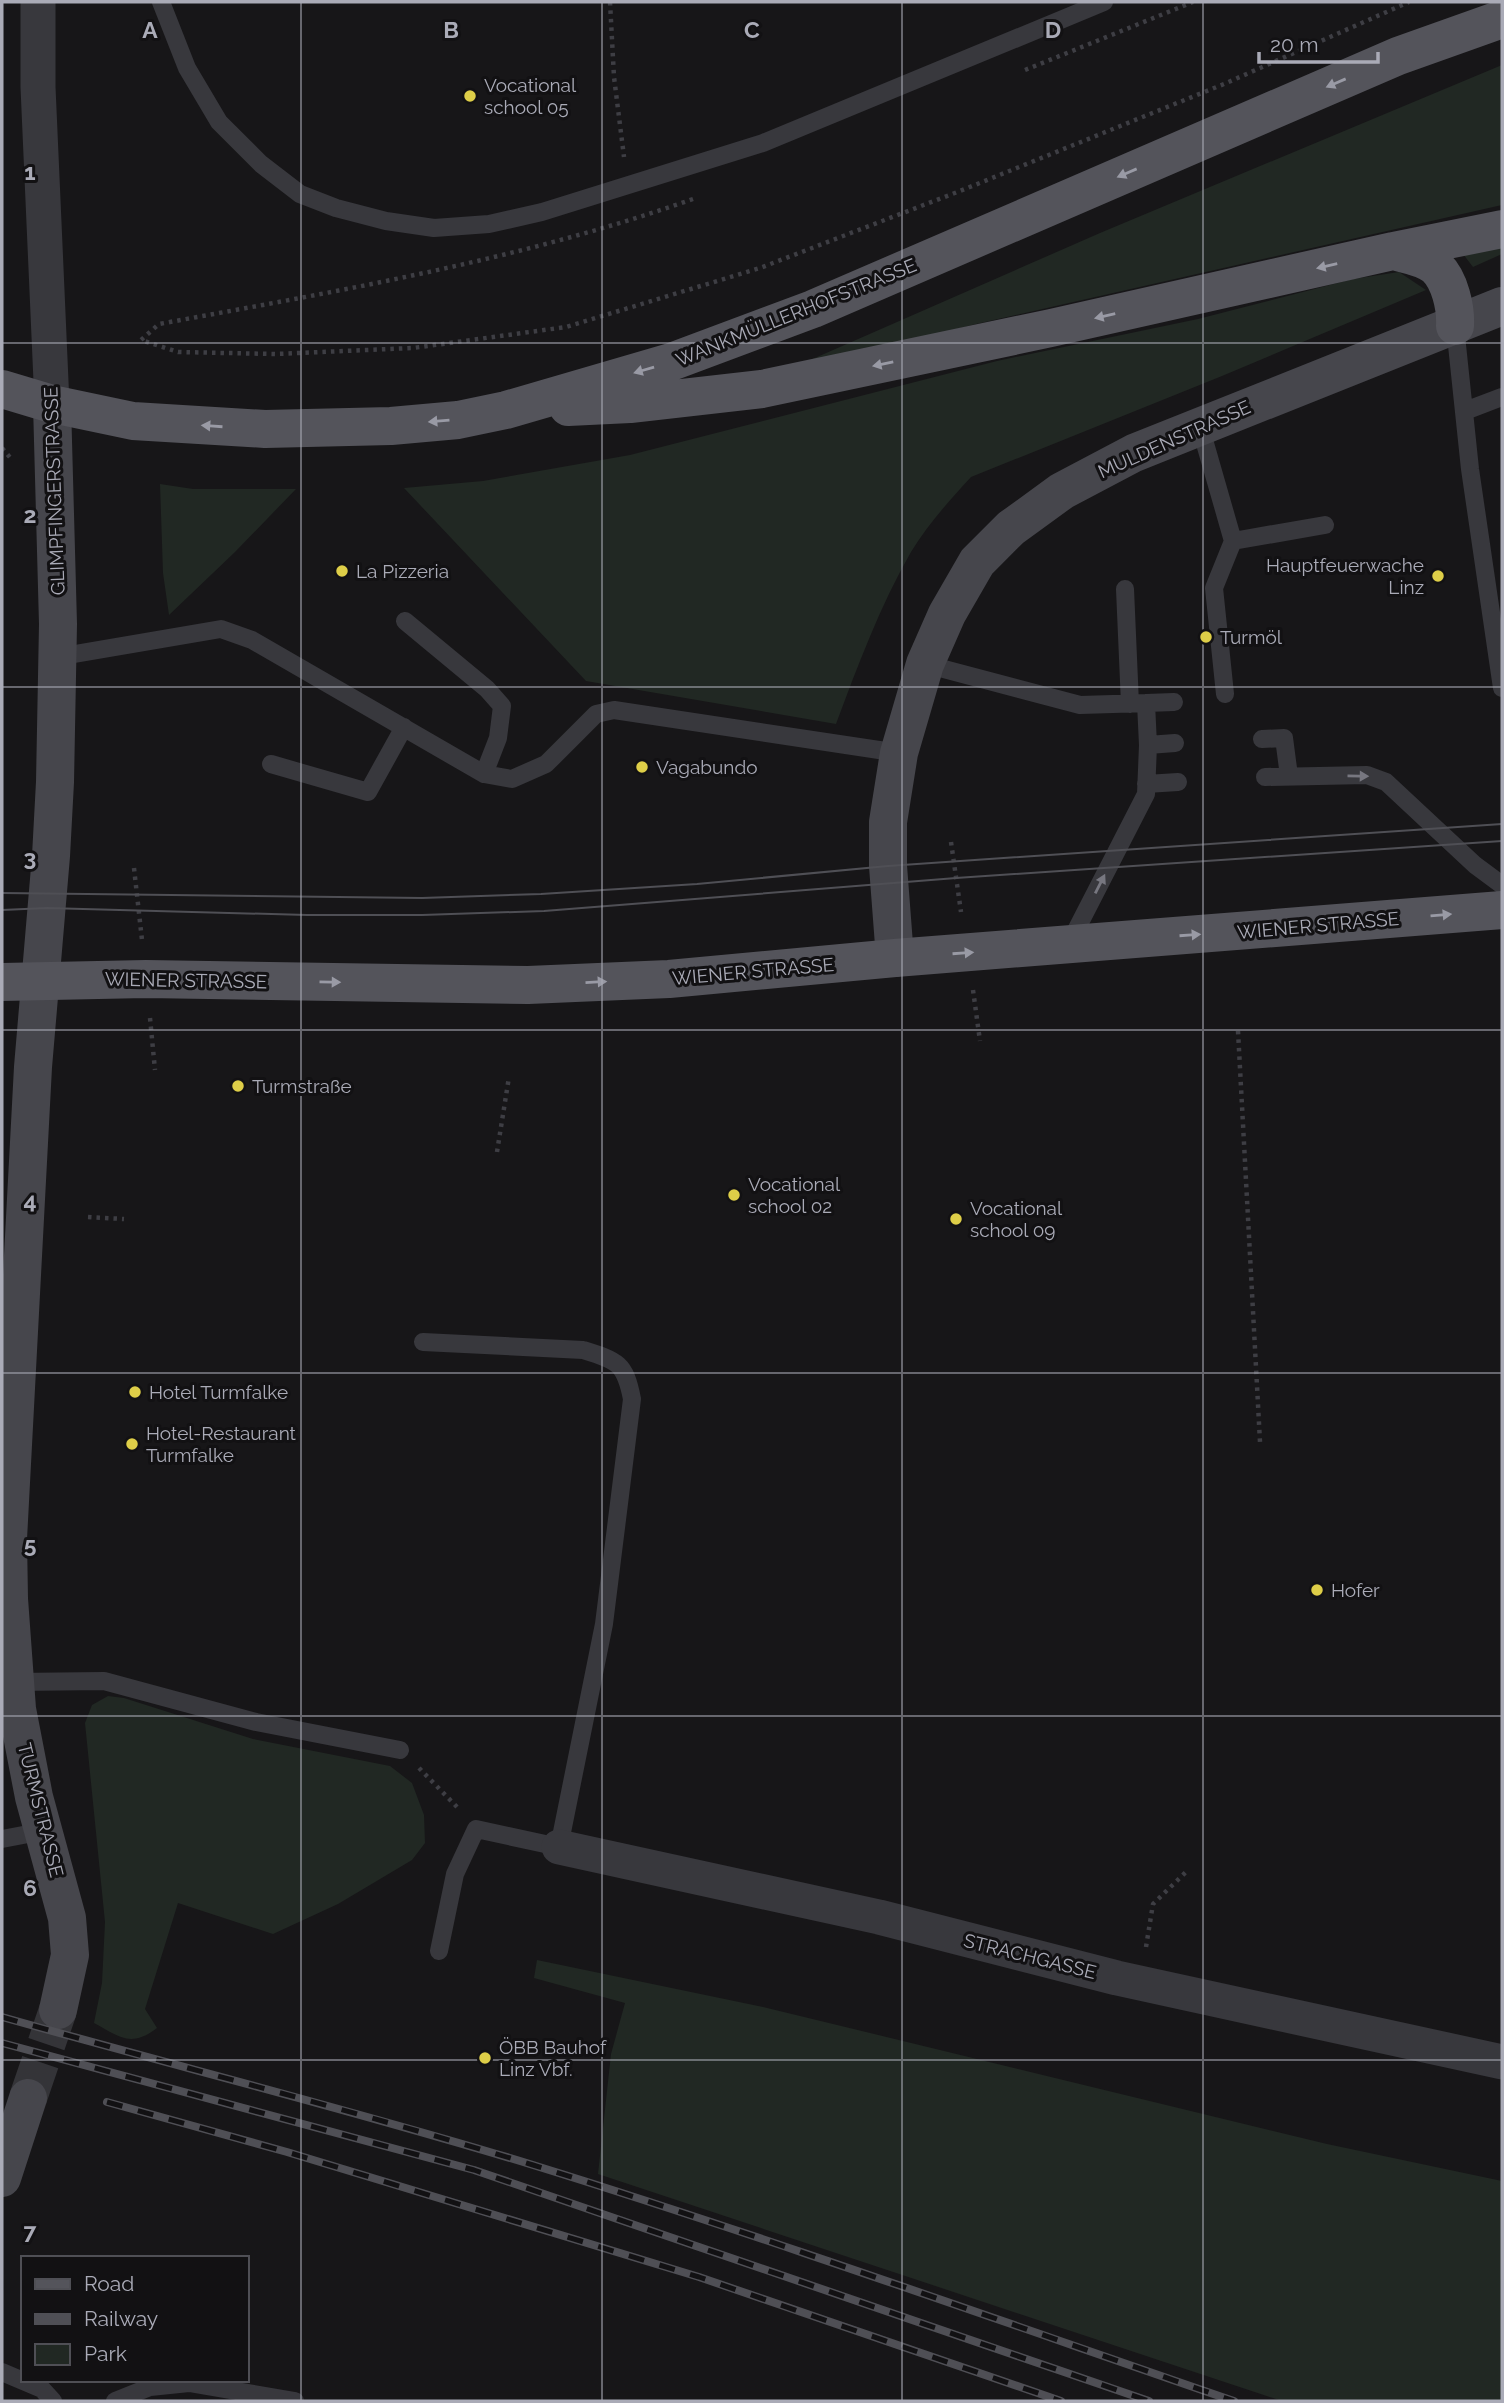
<svg xmlns="http://www.w3.org/2000/svg" width="1504" height="2403" font-family="Raleway,sans-serif">
  <style>
    .green { fill: #212823 }
    .lines { fill: none; stroke-linecap: round; stroke-linejoin: round }
    .secondary-tunnel { stroke: #343438; stroke-width: 38; stroke-dasharray: 38 19; stroke-linecap: butt }
    .path { stroke: #3e3e44; stroke-width: 4.5; stroke-dasharray: 3.5 5; stroke-linecap: butt }
    .lane { stroke: #38383d; stroke-width: 18 }
    .street { stroke: #38383d; stroke-width: 35 }
    .secondary { stroke: #46464c; stroke-width: 38 }
    .primary { stroke: #54545b; stroke-width: 38 }
    .tram { stroke: #4f4f55; stroke-width: 2 }
    .rail-casing { stroke: #4f4f55; stroke-width: 8 }
    .rail { stroke: #121113; stroke-width: 5; stroke-dasharray: 16; stroke-linecap: butt }
    .oneway { fill: #999aa5 }
    .oneway2 { fill: #777780 }
    .grid { fill: none; stroke: #aaabb7; stroke-width: 2; stroke-opacity: 0.55 }
    .poi-dot { fill: #dece48; stroke: #121113; stroke-width: 2.5 }
    .labels { text-anchor: middle; dominant-baseline: central; stroke-width: 6; stroke-linejoin: round; paint-order: stroke }
    .poi-label { font-size: 19px; fill: #aaabb7; stroke: #121113; text-anchor: start }
    .street-label { font-size: 19px; fill: #aaabb7; stroke: #121113 }
    .grid-label { font-size: 23px; text-anchor: middle; font-weight: bold; fill: #aaabb7; stroke: #121113; stroke-width: 6; stroke-linejoin: round; paint-order: stroke }
  </style>
  <rect width="100%" height="100%" fill="#171618"/>
  <path class="green" d="M 1502,65 L 1502,205 L 976,324 L 776,375 L 1100,233 Z
    M 1502,246 L 1502,254 L 1473,267 L 1463,254 Z
    M 1399,272 L 1426,290 L 1222,376 L 971,477 C 950,500 928,524 911,552 C 880,606 858,665 836,724 L 586,681 L 404,488 L 483,481 L 630,455 L 997,361 L 1198,319 L 1353,279 Z
    M 160,484 L 193,489 L 296,489 L 235,552 L 169,615 L 163,573 Z
    M 108,1696 L 124,1698 L 253,1739 L 390,1766 L 412,1783 L 424,1815 L 425,1843 L 412,1860 L 338,1904 L 273,1934 L 178,1903 L 145,2009 L 157,2028 C 131,2048 120,2037 94,2023 L 102,1983 L 105,1922 L 85,1723 L 92,1705 Z
    M 537,1960 L 763,2007 L 1327,2144 L 1502,2181 L 1502,2401 L 1282,2401 L 598,2174 L 611,2054 L 625,2003 L 534,1978 Z"/>
  <g class="lines">
    <path class="secondary-tunnel" d="M 28,2098 L 58,2010"/>
    <path class="path" d="M 610,2 L 614,77 L 624,157
      M 1025,70 L 1193,2
      M 693,199 C 520,260 339,291 159,324 L 141,340 L 178,352 L 275,354 L 413,348 L 566,327 L 760,268 L 960,191 L 1224,84 L 1409,2
      M 2,448 L 13,461
      M 951,842 L 961,912
      M 134,868 L 142,940
      M 973,990 L 980,1041
      M 150,1018 L 155,1070
      M 1238,1031 L 1260,1442
      M 497,1152 L 509,1077
      M 88,1217 L 124,1219
      M 419,1768 L 457,1807
      M 1146,1947 L 1153,1904 L 1186,1872"/>
    <path class="lane" d="M 161,2 L 187,68 L 219,122 L 261,164 L 300,194 L 336,208 L 386,221 L 434,228 L 489,224 L 542,212 L 763,143 L 1104,2
      M 1455,326 L 1470,469 L 1502,688
      M 1465,411 L 1502,397
      M 1200,426 L 1233,541 L 1214,588 L 1225,694
      M 1233,541 L 1325,525
      M 1125,589 L 1130,704
      M 405,621 L 487,689 L 502,706 L 498,738 L 484,774
      M 57,657 L 221,629 L 252,640 L 484,774 L 512,779 L 546,764 L 596,714 L 614,710 L 899,753
      M 925,664 L 1080,705 L 1146,703
      M 1262,739 L 1284,738 L 1289,776
      M 1148,745 L 1175,743
      M 271,764 L 368,792 L 404,727
      M 1265,777 L 1367,775 L 1386,782 L 1475,865 L 1502,885
      M 1146,784 L 1178,782
      M 1069,944 L 1146,794 L 1148,745 L 1146,703 L 1174,702
      M 423,1342 L 583,1350 C 618,1361 625,1363 632,1399 L 604,1624 L 559,1847 L 476,1829 L 455,1874 L 439,1951
      M 14,1682 L 104,1681 L 256,1722 L 400,1750
      M 2,1839 L 44,1831
      M 2,2372 L 42,2389 L 53,2401
      M 115,2401 L 150,2387 L 189,2383 L 295,2401"/>
    <path class="street" d="M 38,2 L 38,87 L 52,404
      M 559,1847 L 879,1917 L 1117,1978 L 1502,2062"/>
    <path class="secondary" d="M 52,404 L 58,624 L 55,782 L 51,856 L 33,1067 L 8,1539 L 9,1599 L 17,1709 L 34,1797 L 67,1918 L 70,1955 L 58,2010
      M 895,958 L 888,866 L 888,822 L 899,753 L 925,664 L 947,614 L 977,562 L 1011,528 L 1062,491 L 1134,453 L 1502,306
      M 2,2178 L 28,2098"/>
    <path class="primary" d="M 1393,251 C 1408,255 1424,257 1436,267 C 1450,280 1456,308 1455,326
      M 2,389 L 52,404 L 133,421 L 265,429 L 391,426 L 458,420 L 506,410 L 671,362 L 813,309 L 1398,56 L 1502,19
      M 568,407 L 630,404 L 762,389 L 1051,328 L 1393,251 L 1502,229
      M 2,982 L 146,979 L 528,985 L 669,979 L 895,958 L 1502,910"/>
    <path class="tram" d="M 2,893 L 422,898 L 541,894 L 697,884 L 888,866 L 1502,824
      M 2,910 L 47,908 L 307,915 L 422,915 L 544,911 L 956,878 L 1502,841"/>
    <defs>
      <path id="rail" d="M 2,2017 C 179,2067 357,2111 533,2165 C 769,2238 1001,2321 1234,2401
        M 2,2043 L 474,2170 L 1149,2401
        M 107,2102 L 287,2152 L 699,2277 L 1061,2401"/>
    </defs>
    <use href="#rail" class="rail-casing"/>
    <use href="#rail" class="rail"/>
  </g>
  <defs><path id="oneway-solid" d="M-6-.8H1V-3.2L6.5 0L1 3.2V.8H-6Z" transform="scale(1.75)"/></defs>
  <g class="oneway">
    <use href="#oneway-solid" transform="translate(1336 83) rotate(157)"/>
    <use href="#oneway-solid" transform="translate(1127 173) rotate(157)"/>
    <use href="#oneway-solid" transform="translate(1327 266) rotate(167)"/>
    <use href="#oneway-solid" transform="translate(1105 316) rotate(167)"/>
    <use href="#oneway-solid" transform="translate(883 364) rotate(168)"/>
    <use href="#oneway-solid" transform="translate(644 370) rotate(164)"/>
    <use href="#oneway-solid" transform="translate(439 421) rotate(175)"/>
    <use href="#oneway-solid" transform="translate(212 426) rotate(-176)"/>
    <use href="#oneway-solid" transform="translate(1441 915) rotate(-5)"/>
    <use href="#oneway-solid" transform="translate(1190 935) rotate(-4)"/>
    <use href="#oneway-solid" transform="translate(963 953) rotate(-4)"/>
    <use href="#oneway-solid" transform="translate(330 982) rotate(1)"/>
    <use href="#oneway-solid" transform="translate(596 982) rotate(-3)"/>
  </g>
  <g class="oneway2">
    <use href="#oneway-solid" transform="translate(1358 776) rotate(1)"/>
    <use href="#oneway-solid" transform="translate(1100 884) rotate(-63)"/>
  </g>
  <path class="grid" d="M 301,2 L 301,2401M 602,2 L 602,2401M 902,2 L 902,2401M 1203,2 L 1203,2401M 2,343 L 1502,343M 2,687 L 1502,687M 2,1030 L 1502,1030M 2,1373 L 1502,1373M 2,1716 L 1502,1716M 2,2060 L 1502,2060"/>
  <g class="poi-dot">
    <circle cx="470" cy="96" r="7"/>
    <circle cx="342" cy="571" r="7"/>
    <circle cx="1438" cy="576" r="7"/>
    <circle cx="1206" cy="637" r="7"/>
    <circle cx="642" cy="767" r="7"/>
    <circle cx="238" cy="1086" r="7"/>
    <circle cx="734" cy="1195" r="7"/>
    <circle cx="956" cy="1219" r="7"/>
    <circle cx="135" cy="1392" r="7"/>
    <circle cx="132" cy="1444" r="7"/>
    <circle cx="1317" cy="1590" r="7"/>
    <circle cx="485" cy="2058" r="7"/>
  </g>
  <g class="labels">
    <g class="poi-label">
      <text x="484" y="85">Vocational<tspan x="484" dy="22">school 05</tspan></text>
      <text x="1424" y="565" text-anchor="end">Hauptfeuerwache<tspan x="1424" dy="22">Linz</tspan></text>
      <text x="356" y="571">La Pizzeria</text>
      <text x="1220" y="637">Turmöl</text>
      <text x="656" y="767">Vagabundo</text>
      <text x="252" y="1086">Turmstraße</text>
      <text x="748" y="1184">Vocational<tspan x="748" dy="22">school 02</tspan></text>
      <text x="970" y="1208">Vocational<tspan x="970" dy="22">school 09</tspan></text>
      <text x="149" y="1392">Hotel Turmfalke</text>
      <text x="146" y="1433">Hotel-Restaurant<tspan x="146" dy="22">Turmfalke</tspan></text>
      <text x="1331" y="1590">Hofer</text>
      <text x="499" y="2047">ÖBB Bauhof<tspan x="499" dy="22">Linz Vbf.</tspan></text>
    </g>
    <g class="street-label">
      <text transform="translate(796 312) rotate(-22)">WANKMÜLLERHOFSTRASSE</text>
      <text transform="translate(1174 439) rotate(-24)">MULDENSTRASSE</text>
      <text transform="translate(54 491) rotate(-92)">GLIMPFINGERSTRASSE</text>
      <text transform="translate(1318 925) rotate(-5)">WIENER STRASSE</text>
      <text transform="translate(753 971) rotate(-5)">WIENER STRASSE</text>
      <text transform="translate(186 980) rotate(1)">WIENER STRASSE</text>
      <text transform="translate(41 1810) rotate(76)">TURMSTRASSE</text>
      <text transform="translate(1030 1956) rotate(14)">STRACHGASSE</text>
    </g>
  </g>
  <g class="grid-label">
    <text x="150" y="38">A</text>
    <text x="451" y="38">B</text>
    <text x="752" y="38">C</text>
    <text x="1053" y="38">D</text>
    <text x="30" y="180">1</text>
    <text x="30" y="523">2</text>
    <text x="30" y="866">3</text>
    <text x="30" y="1209">4</text>
    <text x="30" y="1553">5</text>
    <text x="30" y="1896">6</text>
    <text x="30" y="2239">7</text>
  </g>
  <rect width="1504" height="2403" fill="none" stroke="#aaabb7" stroke-width="7"/>
  <rect x="21" y="2256" width="228" height="126" fill="#121113" stroke="#4f4f55" stroke-width="2"/>
  <rect x="35" y="2279" width="35" height="10" fill="#54545b" stroke="#4f4f55" stroke-width="2"/>
  <text x="84" y="2291" font-size="21" fill="#aaabb7">Road</text>
  <rect x="35" y="2314" width="35" height="10" fill="#4f4f55" stroke="#4f4f55" stroke-width="2"/>
  <text x="84" y="2326" font-size="21" fill="#aaabb7">Railway</text>
  <rect x="35" y="2344" width="35" height="21" fill="#212823" stroke="#4f4f55" stroke-width="2"/>
  <text x="84" y="2361" font-size="21" fill="#aaabb7">Park</text>
  <path d="M1259 52v10h119v-10" fill="none" stroke="#aaabb7" stroke-width="3.5"/>
  <text x="1270" y="52" font-size="21" fill="#aaabb7" stroke="#121113" stroke-width="5" paint-order="stroke">20 m</text>
</svg>
